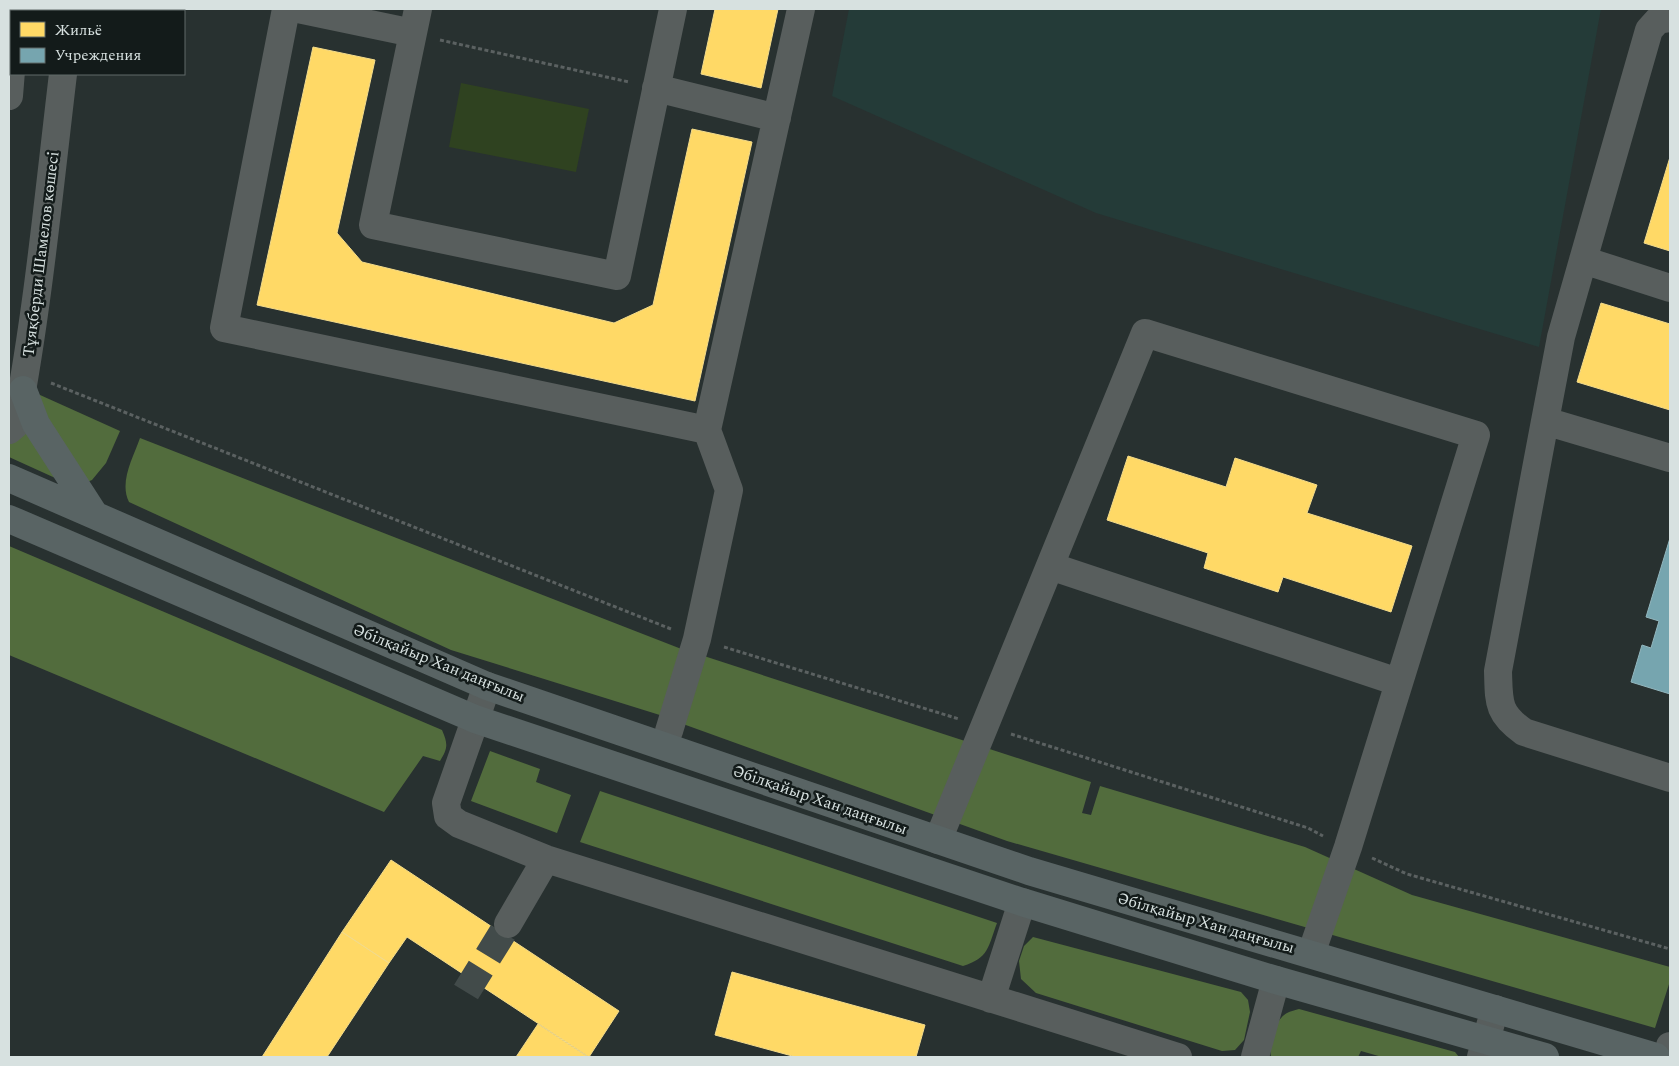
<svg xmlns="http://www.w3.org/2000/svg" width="1679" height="1066" font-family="Spectral,serif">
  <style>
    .built { fill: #243b38 }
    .green { fill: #2f4220 }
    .forest { fill: #526c3d }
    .homes { fill: #ffd966; stroke: #f3db8b }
    .public { fill: #76a5af; stroke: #93b7be }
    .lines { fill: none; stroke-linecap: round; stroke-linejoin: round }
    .minor-tunnel { stroke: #424b4a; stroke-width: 28; stroke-dasharray: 28 14; stroke-linecap: butt }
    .path { stroke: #5b6161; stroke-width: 3; stroke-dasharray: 4 2.5; stroke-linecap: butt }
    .minor { stroke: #585e5d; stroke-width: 28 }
    .major { stroke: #596464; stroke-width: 28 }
    .labels { text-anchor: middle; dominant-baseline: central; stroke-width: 5; stroke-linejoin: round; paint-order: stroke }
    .street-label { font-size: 16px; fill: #d7e1e0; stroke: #131b1a }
  </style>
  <rect width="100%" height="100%" fill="#283130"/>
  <path class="built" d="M 849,9 L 1601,9 L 1539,347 L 1096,213 L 832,96 Z"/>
  <path class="green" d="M 461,83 L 589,109 L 576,172 L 449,147 Z"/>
  <path class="forest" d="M 9,381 L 120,431 L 106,463 L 92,480 L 75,487 L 9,457 Z
    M 140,438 L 684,650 L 663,716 L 451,650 L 129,502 C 119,482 133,458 140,438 Z
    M 9,546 L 442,730 C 448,744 448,748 440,761 L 423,756 L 384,812 L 9,655 Z
    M 704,656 L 1091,782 L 1082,813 L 1091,815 L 1100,786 L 1305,847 L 1412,895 L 1670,967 L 1670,981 L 1655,1028 L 1007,841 L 683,724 Z
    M 490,751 L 540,769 L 536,782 L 571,795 L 557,833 L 471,801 Z
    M 600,791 L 997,923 C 988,947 989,958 963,966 L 580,842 Z
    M 1033,937 L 1241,992 L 1248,1000 L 1250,1012 L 1244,1040 L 1235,1050 L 1222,1051 L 1036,993 L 1021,979 L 1019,961 L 1024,946 Z
    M 1299,1009 L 1455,1052 L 1459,1057 L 1382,1057 L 1361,1051 L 1358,1057 L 1271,1057 C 1269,1044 1274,1020 1287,1013 C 1290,1011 1296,1010 1299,1009 Z"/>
  <path class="homes" d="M 715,9 L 778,9 L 761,88 L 701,74 Z
    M 313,47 L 375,60 L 337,233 L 362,262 L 614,323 L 653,305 L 692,129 L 752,142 L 695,401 L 257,305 Z
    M 1670,157 L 1670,251 L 1644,243 Z
    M 1601,303 L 1670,324 L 1670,410 L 1577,382 Z
    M 1128,456 L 1226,487 L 1235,458 L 1317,485 L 1307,513 L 1412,546 L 1391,612 L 1283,577 L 1278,592 L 1204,568 L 1208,553 L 1107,520 Z
    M 391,860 L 619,1011 L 589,1057 L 407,937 L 389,963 L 342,932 Z
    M 342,932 L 389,963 L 327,1057 L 262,1057 Z
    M 732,972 L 925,1025 L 916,1057 L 796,1057 L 715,1035 Z
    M 538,1024 L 588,1057 L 516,1057 Z"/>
  <path class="public" d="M 1670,538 L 1670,694 L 1631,682 L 1642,645 L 1651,648 L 1659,621 L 1646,617 Z"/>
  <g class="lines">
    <path class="minor-tunnel" d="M 466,992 L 508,924"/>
    <path class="path" d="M 440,40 L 629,82
      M 51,383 L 671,629
      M 724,647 L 959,719
      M 1011,734 L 1308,828 L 1323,836
      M 1372,858 L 1407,874 L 1670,949"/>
    <path class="minor" d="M 286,9 L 224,328 L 707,430 L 801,9
      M 298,9 L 413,33
      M 418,9 L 373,225 L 617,276 L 673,9
      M 17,11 L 17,9
      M 71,11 L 71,9
      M 656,88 L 777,118
      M 9,96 L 11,71
      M 1583,260 L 1670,288
      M 1545,421 L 1561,337 L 1649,30 L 1658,20 L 1670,18
      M 9,430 L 16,424 C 38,309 49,191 63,74
      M 1670,458 L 1545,421 L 1498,671 C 1499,702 1497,713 1524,732 L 1670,778
      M 1050,566 L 1398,682
      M 487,686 L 446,803 L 448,816 L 459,824 L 546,859 L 1178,1057
      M 669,731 L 697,639 L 729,490 L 707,430
      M 938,840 L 1145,333 L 1476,435 L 1348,847 L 1311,954
      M 508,924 L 546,859
      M 991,999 L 1022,902
      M 1255,1057 L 1276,980
      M 1481,1057 L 1495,1009
      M 1667,1057 L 1670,1046"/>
    <path class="major" d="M 23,390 L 36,424 L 94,514
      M 9,478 L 487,686 L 1029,871 L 1656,1057
      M 9,519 L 475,719 L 1022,902 L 1276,980 L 1545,1057"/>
  </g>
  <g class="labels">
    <g class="street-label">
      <text transform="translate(41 254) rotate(-83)">Тұяқберди Шамелов көшесі</text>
      <text transform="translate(439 663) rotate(22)">Әбілқайыр Хан даңғылы</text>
      <text transform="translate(820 800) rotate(19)">Әбілқайыр Хан даңғылы</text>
      <text transform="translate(1206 923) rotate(16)">Әбілқайыр Хан даңғылы</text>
    </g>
  </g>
  <rect width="1679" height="1066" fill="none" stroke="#d7e1e0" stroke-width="20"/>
  <rect x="10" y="10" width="175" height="65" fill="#131b1a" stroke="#616a69"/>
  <rect x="20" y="22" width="25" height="15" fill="#ffd966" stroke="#616a69"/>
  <text x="55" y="35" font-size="15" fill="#d7e1e0">Жильё</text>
  <rect x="20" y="48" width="25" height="15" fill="#76a5af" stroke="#616a69"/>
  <text x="55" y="60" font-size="15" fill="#d7e1e0">Учреждения</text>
</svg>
